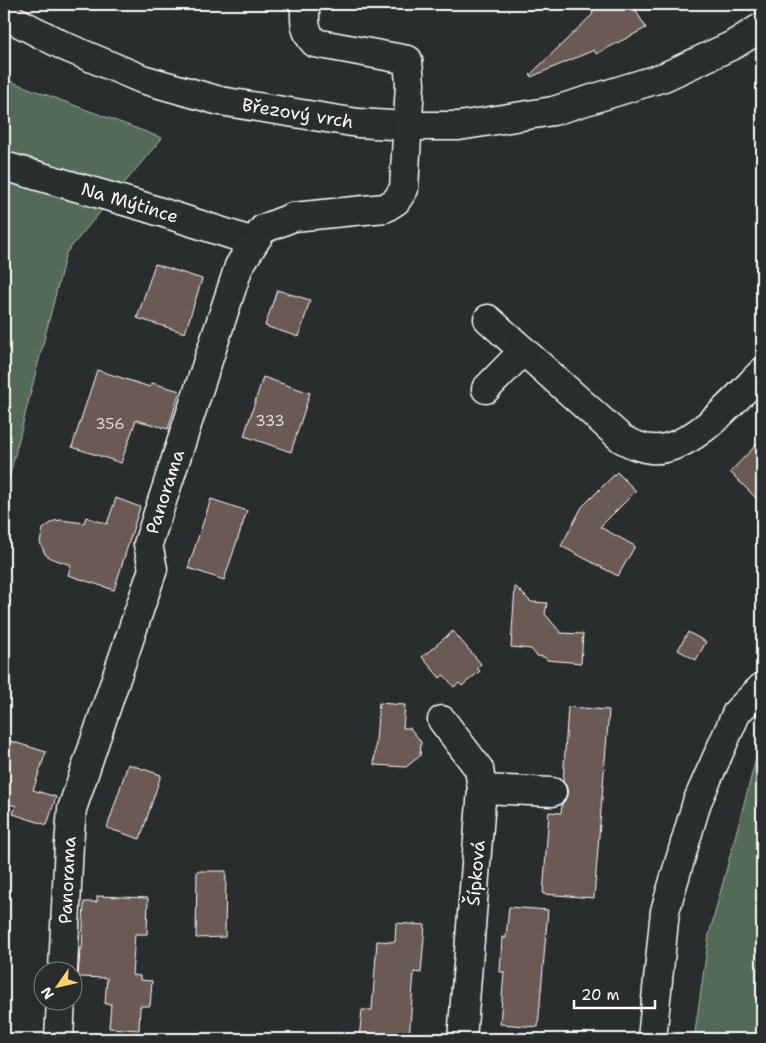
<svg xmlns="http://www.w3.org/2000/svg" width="766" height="1043" font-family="'Shantell Sans',sans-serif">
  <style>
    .green { fill: #526a57; stroke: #a8b4ab }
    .building { fill: #6b5a53; stroke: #fff }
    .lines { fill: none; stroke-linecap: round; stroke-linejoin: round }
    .street-casing { stroke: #fff; stroke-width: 31 }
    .secondary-casing { stroke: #fff; stroke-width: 31 }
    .street { stroke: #2a2d2e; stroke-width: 28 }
    .secondary { stroke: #2a2d2e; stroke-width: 28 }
    .labels { text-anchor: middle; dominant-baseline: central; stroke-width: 4.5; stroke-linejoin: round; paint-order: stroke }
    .number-label { font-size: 15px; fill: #dad6d4 }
    .street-label { font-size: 18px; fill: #fff; stroke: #2a2d2e }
  </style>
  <rect width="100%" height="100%" fill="#2a2d2e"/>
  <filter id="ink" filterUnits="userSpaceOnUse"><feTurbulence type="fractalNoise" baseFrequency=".02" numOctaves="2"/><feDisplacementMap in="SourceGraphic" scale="10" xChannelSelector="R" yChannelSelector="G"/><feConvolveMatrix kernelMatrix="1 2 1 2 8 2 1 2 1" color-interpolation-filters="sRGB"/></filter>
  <g filter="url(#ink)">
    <path class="green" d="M 4,79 L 162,138 L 66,253 L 4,498 Z
      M 762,736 L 762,1039 L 694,1039 L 709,935 Z"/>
    <path class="building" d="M 588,4 L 632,4 L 646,28 L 596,54 L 594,50 L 531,77 L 530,75 L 593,14 Z
      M 155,264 L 202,279 L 185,333 L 137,318 Z
      M 277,290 L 310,300 L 299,337 L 265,326 Z
      M 97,370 L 150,387 L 152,383 L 180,391 L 168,429 L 136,420 L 121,463 L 72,447 Z
      M 263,377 L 310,393 L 291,452 L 244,436 Z
      M 762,439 L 762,504 L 730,472 Z
      M 617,472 L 636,491 L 600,527 L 635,546 L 618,576 L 561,546 L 582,507 Z
      M 116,498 L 140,507 L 114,590 L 68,575 L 71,565 L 50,558 L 45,554 L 40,542 L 43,529 L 54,521 L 61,520 L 84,523 L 86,517 L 107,524 Z
      M 211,499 L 247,511 L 224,580 L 188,568 Z
      M 515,586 L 531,602 L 547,603 L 545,614 L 561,633 L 583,634 L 581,663 L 547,660 L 544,657 L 537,656 L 531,649 L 511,647 Z
      M 453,631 L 481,664 L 477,668 L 480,671 L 462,686 L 459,683 L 454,687 L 444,675 L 440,678 L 422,657 Z
      M 688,632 L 706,642 L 696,660 L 678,650 Z
      M 379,703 L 405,705 L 403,728 L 410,728 L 421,742 L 420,756 L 406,767 L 374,765 Z
      M 568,707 L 609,710 L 594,898 L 543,894 L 549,812 L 561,813 L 562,804 L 565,800 L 568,793 L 566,785 L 563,782 Z
      M 4,739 L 46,752 L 33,790 L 56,797 L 47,825 L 13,814 L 16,806 L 4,802 Z
      M 128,764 L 161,775 L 140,839 L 107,828 Z
      M 197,871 L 226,871 L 225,937 L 196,938 Z
      M 97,896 L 148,898 L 147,934 L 135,934 L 132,975 L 140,976 L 140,980 L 152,981 L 150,1006 L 140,1006 L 139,1030 L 109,1028 L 111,1004 L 105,1004 L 107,978 L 78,977 L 80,950 L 82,950 L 84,902 L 97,902 Z
      M 509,907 L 548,910 L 538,1027 L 500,1024 L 504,972 L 500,972 L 502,937 L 506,938 Z
      M 396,923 L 425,925 L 421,973 L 414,972 L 409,1039 L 359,1039 L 362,1010 L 372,1010 L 377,941 L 395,942 Z"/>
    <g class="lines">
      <defs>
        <g id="street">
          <path id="s1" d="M 4,15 L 66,47 L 142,79 L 220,101 L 358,123 L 408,126 L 459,126 L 553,111 L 664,77 L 733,45 L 762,27"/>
          <path id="s2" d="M 4,166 L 145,207 L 254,242"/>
          <path d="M 488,319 L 622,439 C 632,444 640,448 651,449 C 691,453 736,398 762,372"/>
          <path d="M 486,389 L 523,351"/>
          <path d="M 442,720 L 479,769 L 482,789 L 462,1039"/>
          <path d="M 482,789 L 552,792"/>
          <path id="s3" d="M 63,970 L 69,844 L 72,809 L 153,569 L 148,544 L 239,266 L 263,229 L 293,217 L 385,208 L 396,201 L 404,189 L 410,84 L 408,60 L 315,43 C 303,31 305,19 305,4"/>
          <path d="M 59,1039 L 61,1000"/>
        </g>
        <path id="secondary" d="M 652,1039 L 665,911 L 697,802 L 737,712 L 762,687"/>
      </defs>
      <use href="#street" class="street-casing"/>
      <use href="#secondary" class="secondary-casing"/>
      <use href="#street" class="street"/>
      <use href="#secondary" class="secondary"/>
    </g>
  </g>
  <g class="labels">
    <g class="number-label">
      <text x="270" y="421">333</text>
      <text x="110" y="424">356</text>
    </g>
    <g class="street-label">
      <text stroke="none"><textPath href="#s1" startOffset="312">Březový vrch</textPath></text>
      <text stroke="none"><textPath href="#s2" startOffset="131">Na Mýtince</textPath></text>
      <text stroke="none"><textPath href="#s3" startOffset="495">Panorama</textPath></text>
      <text transform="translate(476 873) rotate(-85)">Šípková</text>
      <text stroke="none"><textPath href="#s3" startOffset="90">Panorama</textPath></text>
    </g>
  </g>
  <rect width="766" height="1043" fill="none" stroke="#2a2d2e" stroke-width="20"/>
  <rect x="10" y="10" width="746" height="1023" fill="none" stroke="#fff" stroke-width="2" filter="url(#ink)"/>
  <g transform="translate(58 986) rotate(236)"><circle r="24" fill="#2a2d2e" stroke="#7f8182"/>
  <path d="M0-4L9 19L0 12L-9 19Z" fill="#ffd166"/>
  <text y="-8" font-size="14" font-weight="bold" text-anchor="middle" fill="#ffffff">N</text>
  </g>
  <path d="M574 1000v8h81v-8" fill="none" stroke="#ffffff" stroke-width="2.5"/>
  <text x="581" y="1000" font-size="15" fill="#ffffff" stroke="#2a2d2e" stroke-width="4" paint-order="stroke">20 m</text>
</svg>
